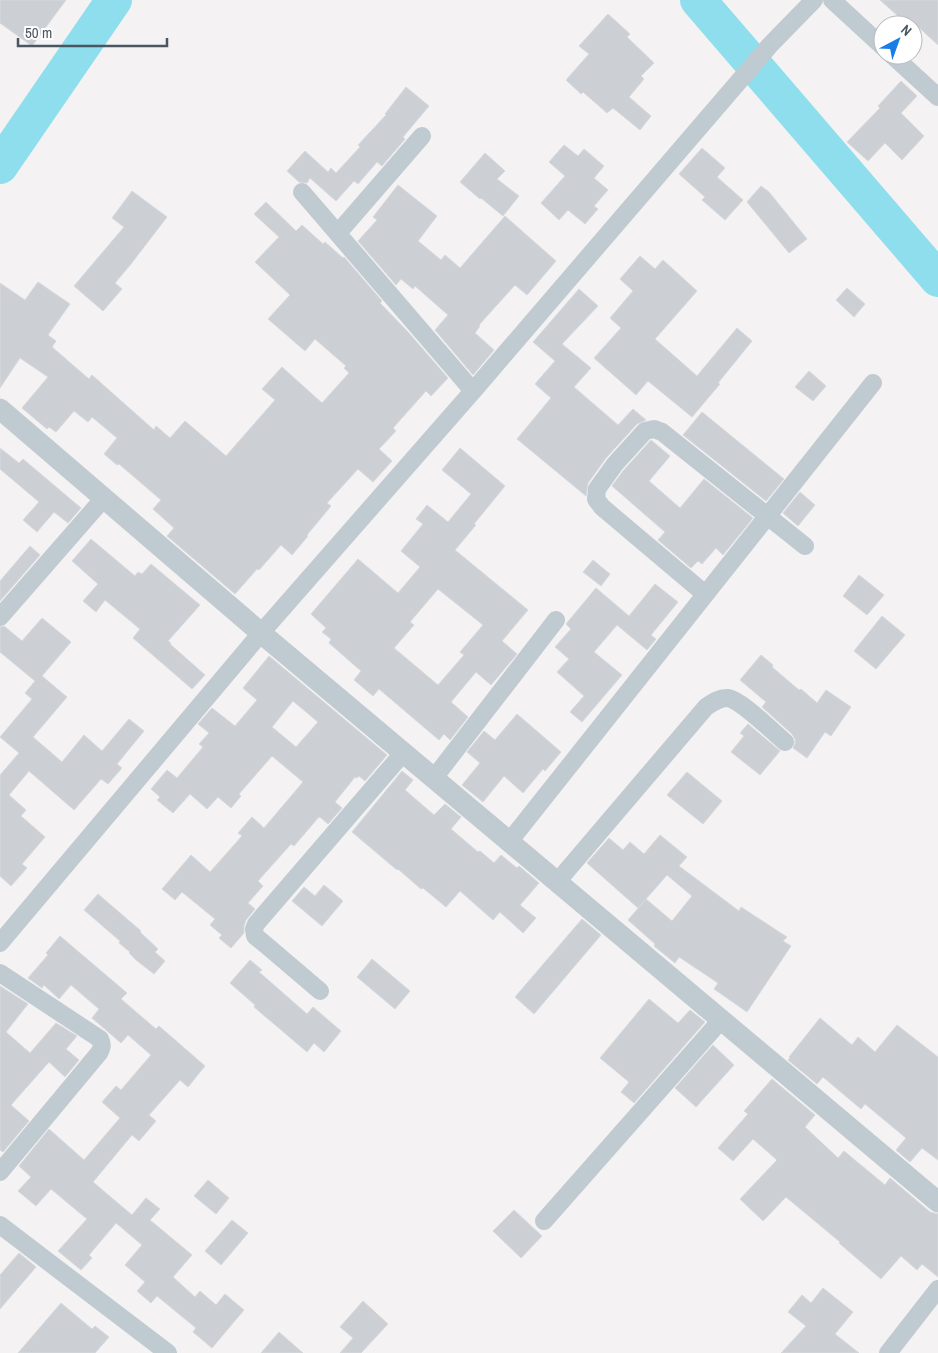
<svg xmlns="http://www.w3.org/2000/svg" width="938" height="1353" font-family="'Archivo Narrow',sans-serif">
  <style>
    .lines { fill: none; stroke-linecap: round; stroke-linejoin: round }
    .river { stroke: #8fdeed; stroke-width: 36 }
    .building { fill: #cccfd4; stroke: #d6d9dd; fill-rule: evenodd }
    .minor { stroke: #c0cad1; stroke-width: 18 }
    .tertiary { stroke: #c0cad1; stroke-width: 21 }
  </style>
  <rect width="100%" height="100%" fill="#f4f2f2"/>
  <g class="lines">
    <path class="river" d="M 698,0 L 938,279
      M 0,166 L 114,0"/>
  </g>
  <path class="building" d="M 0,0 L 66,0 L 32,46 L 0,23 Z
    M 880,0 L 938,0 L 938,45 L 915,24 L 913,26 L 913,25 L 908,25 Z
    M 608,14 L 630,34 L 627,37 L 654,63 L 641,76 L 644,79 L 629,97 L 651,116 L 640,130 L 613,108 L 607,113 L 583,92 L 581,94 L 566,80 L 589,54 L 579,46 Z
    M 901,81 L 917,96 L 901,113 L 924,136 L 902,160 L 885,143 L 868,161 L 847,142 L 880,108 L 878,106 Z
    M 406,87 L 429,106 L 403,137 L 405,139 L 382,166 L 377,162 L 358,184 L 354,181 L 336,201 L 310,178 L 307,183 L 299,182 L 287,171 L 305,151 L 328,172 L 331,168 L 336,173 L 360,147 L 358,145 L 386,115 L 385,114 Z
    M 564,145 L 578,156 L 584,149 L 604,166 L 594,178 L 608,190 L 594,206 L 598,209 L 585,224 L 568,210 L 559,220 L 541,203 L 565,176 L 549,162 Z
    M 702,148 L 725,168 L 717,177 L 743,200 L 725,220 L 702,200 L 705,197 L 679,174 Z
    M 485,153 L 505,171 L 497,179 L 519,196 L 503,216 L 481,198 L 480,199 L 460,182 Z
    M 398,185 L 437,216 L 418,241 L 441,260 L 445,255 L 460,268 L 505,216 L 556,261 L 527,295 L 515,285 L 479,325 L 480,326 L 475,333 L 494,350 L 473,375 L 435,330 L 448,315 L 415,286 L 413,289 L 401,279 L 396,285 L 358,241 L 377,220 L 373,217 Z
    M 761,186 L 769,192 L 807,239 L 789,253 L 747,202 Z
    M 132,191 L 167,217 L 131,264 L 115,283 L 122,289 L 103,311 L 74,286 L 124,227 L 112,218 Z
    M 266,202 L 296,231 L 302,225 L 323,244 L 325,242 L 343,258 L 344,257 L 382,301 L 380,303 L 408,332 L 448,378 L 431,396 L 426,391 L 393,428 L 396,431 L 379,449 L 392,461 L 373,482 L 358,469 L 327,503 L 331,506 L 307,535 L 308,536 L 292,555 L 281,545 L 259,570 L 257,569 L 235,594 L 167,536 L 174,528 L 153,509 L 161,500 L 119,464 L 117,465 L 104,454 L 117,438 L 92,417 L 88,422 L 74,411 L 56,432 L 49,427 L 47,429 L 22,408 L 48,377 L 20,358 L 0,388 L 0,283 L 25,300 L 38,282 L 70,304 L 48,335 L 56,341 L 52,347 L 89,379 L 92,375 L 154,430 L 156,426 L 170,438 L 185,421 L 226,456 L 275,400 L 262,389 L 282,367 L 322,403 L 349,373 L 344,368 L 346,366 L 315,339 L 305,351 L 268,319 L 290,295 L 255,262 L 279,237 L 254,214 Z
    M 640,256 L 655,269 L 663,260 L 697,291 L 655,339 L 697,376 L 737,328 L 752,341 L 718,383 L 720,384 L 692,417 L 648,381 L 636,395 L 594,358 L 621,328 L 610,318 L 633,291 L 620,279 Z
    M 847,288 L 865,304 L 854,317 L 836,300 Z
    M 579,289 L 598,306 L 562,344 L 591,368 L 574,387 L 618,425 L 633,409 L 646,420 L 637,424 L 606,458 L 588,483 L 586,496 L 517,439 L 551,398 L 535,384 L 555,361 L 533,342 Z
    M 809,371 L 826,386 L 813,401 L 795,387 Z
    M 702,412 L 784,479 L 766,501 L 683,435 Z
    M 651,440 L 670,456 L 649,481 L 680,508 L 704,479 L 753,518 L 723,555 L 716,548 L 702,564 L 698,561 L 691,568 L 658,540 L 665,532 L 612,486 L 623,471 Z
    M 0,448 L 19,463 L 23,459 L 81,508 L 68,523 L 54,512 L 37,532 L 23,520 L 39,502 L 0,469 Z
    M 460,448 L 505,486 L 474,524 L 476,525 L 455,550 L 528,610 L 502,641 L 517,654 L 491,685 L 476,672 L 451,702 L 468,717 L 450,740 L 444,734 L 439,740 L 379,689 L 373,696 L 354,680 L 361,671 L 329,643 L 331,639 L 322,632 L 326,628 L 311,614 L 358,559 L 398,593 L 420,567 L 401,551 L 423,524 L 416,519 L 427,505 L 448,522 L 471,494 L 442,470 ZM 438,589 L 483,625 L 460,652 L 464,655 L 438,685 L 394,648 L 414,625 L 410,622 Z
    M 800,492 L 815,505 L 798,526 L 783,513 Z
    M 91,539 L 135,576 L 138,572 L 142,574 L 151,564 L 200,605 L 168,641 L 171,643 L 170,644 L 205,675 L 192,689 L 133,638 L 140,629 L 105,600 L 96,612 L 83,601 L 98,584 L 72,561 Z
    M 30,546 L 40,555 L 0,601 L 0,581 Z
    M 593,560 L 610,574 L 601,586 L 583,572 Z
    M 859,575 L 884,595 L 867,615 L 843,596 Z
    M 655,584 L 678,602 L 651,635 L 656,639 L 647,650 L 617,625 L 594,652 L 622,675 L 582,722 L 570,712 L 584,696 L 557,672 L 569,659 L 555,647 L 571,629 L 566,624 L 596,588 L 629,616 Z
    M 882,616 L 905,635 L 876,669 L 854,651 Z
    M 42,618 L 71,642 L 42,676 L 67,697 L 33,737 L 62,762 L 84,735 L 102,751 L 129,719 L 144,731 L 117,764 L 122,768 L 108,784 L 101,779 L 74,810 L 29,771 L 9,795 L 26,810 L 21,816 L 45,837 L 22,864 L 27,868 L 11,886 L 0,876 L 0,775 L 19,753 L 0,737 L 32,699 L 25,693 L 35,681 L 0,652 L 0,627 L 4,626 L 22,641 Z
    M 761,655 L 773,665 L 772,667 L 799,690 L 801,689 L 817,703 L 826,690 L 851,707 L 831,736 L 825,732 L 807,758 L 793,748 L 795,744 L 795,739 L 792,734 L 762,707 L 766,702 L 740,680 Z
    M 269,656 L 387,755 L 365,781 L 359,776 L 357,778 L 355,777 L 335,802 L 342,808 L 328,824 L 320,817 L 318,818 L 294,846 L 291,844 L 258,881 L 263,886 L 248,903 L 255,909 L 246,920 L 244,926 L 244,933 L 231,948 L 219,938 L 222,935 L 210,925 L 215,919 L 182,892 L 175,900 L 162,889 L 191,855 L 210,872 L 242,836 L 238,833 L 252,817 L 264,828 L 303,782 L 272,756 L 239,794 L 241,796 L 231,808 L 218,797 L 207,809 L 190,794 L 173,813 L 157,800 L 160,797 L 151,789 L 167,770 L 177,778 L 203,747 L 199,744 L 209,733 L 198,724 L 212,708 L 235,726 L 257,700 L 243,688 ZM 293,701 L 318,722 L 296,747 L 272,727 Z
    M 517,714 L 561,752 L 545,771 L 543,769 L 523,793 L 504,776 L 483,802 L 462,785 L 480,763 L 467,752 L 484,731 L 495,740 Z
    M 748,724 L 780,751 L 760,775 L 731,752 L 744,736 L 740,733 Z
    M 402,771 L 413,780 L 405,790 L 434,815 L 445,804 L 461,817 L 451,829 L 478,852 L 480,851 L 494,863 L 501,855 L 517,868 L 519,866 L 539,883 L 520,905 L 536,918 L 523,933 L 500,912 L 493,920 L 460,891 L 446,907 L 423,888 L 421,889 L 398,869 L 397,870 L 352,832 Z
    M 687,772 L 722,801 L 703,824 L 667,795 Z
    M 660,835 L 687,857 L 679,866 L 739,911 L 741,907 L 787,937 L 783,941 L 791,946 L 747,1012 L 714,989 L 718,983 L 679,957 L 675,963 L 654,946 L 655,944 L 628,920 L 646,899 L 672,921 L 692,896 L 667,875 L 638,908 L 587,863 L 609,838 L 623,850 L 630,842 L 644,854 Z
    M 324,885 L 343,901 L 322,926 L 292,901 L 304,887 L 315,896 Z
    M 98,894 L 141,931 L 140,932 L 158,949 L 155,952 L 165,961 L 154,974 L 136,960 L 129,953 L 130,952 L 119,943 L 120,941 L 84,910 Z
    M 582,919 L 601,935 L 534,1014 L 515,997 Z
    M 60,936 L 127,993 L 121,999 L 156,1029 L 159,1026 L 205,1066 L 188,1087 L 180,1080 L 149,1115 L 156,1121 L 139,1141 L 132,1135 L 93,1182 L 132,1215 L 146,1198 L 160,1209 L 150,1220 L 192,1255 L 173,1277 L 195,1297 L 200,1291 L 216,1305 L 225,1294 L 244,1310 L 212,1348 L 193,1332 L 196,1328 L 157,1296 L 151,1303 L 137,1291 L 145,1282 L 125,1265 L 142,1245 L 116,1223 L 89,1255 L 92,1258 L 81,1270 L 58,1251 L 87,1219 L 51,1189 L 36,1206 L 18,1191 L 31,1177 L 19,1166 L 49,1129 L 84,1160 L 120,1118 L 102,1102 L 116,1086 L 121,1090 L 151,1055 L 128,1035 L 121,1043 L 92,1018 L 99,1009 L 71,985 L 59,999 L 44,985 L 42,988 L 28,978 L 48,955 L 46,953 Z
    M 372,959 L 410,991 L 395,1009 L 357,977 Z
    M 250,960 L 262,970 L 259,972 L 307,1014 L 313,1007 L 341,1031 L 324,1052 L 314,1043 L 307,1052 L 254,1007 L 255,1005 L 230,983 Z
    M 0,986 L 28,1004 L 6,1032 L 30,1053 L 56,1023 L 77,1036 L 66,1049 L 79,1060 L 65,1077 L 49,1062 L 11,1105 L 29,1121 L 3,1152 L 0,1150 Z
    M 649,999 L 678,1023 L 690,1010 L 705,1022 L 634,1103 L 621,1092 L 629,1082 L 600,1058 Z
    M 820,1018 L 852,1045 L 858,1037 L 875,1052 L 897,1025 L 938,1057 L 938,1160 L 922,1148 L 910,1162 L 896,1150 L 906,1138 L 865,1104 L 861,1109 L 823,1077 L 817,1084 L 788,1060 L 790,1058 L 789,1057 Z
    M 713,1045 L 734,1065 L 696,1107 L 675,1088 Z
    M 772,1079 L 815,1115 L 805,1127 L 838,1158 L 844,1151 L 885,1185 L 890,1178 L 930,1212 L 938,1214 L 938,1277 L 922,1264 L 917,1270 L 901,1256 L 881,1279 L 839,1243 L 840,1242 L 786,1197 L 763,1221 L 740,1199 L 777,1160 L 753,1139 L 733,1161 L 718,1148 L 748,1114 L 744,1111 Z
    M 208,1180 L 229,1198 L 216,1214 L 194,1196 Z
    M 514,1210 L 542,1236 L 521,1258 L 493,1231 Z
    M 232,1220 L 248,1233 L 221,1265 L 205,1251 Z
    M 19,1253 L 36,1267 L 0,1309 L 0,1275 Z
    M 823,1288 L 853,1312 L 835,1334 L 859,1353 L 781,1353 L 806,1326 L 788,1312 L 802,1295 L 811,1303 Z
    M 363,1301 L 388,1324 L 361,1353 L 340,1353 L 353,1338 L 340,1327 Z
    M 61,1303 L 92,1329 L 95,1326 L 109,1337 L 95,1353 L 18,1353 Z
    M 279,1332 L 303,1353 L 261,1353 Z"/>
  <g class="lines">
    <path class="minor" d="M 832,0 L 883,47
      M 892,55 L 938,97
      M 302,192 L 473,391
      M 338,233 L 422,136
      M 705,594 L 602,507 L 596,499 L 597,489 L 615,464 L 645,431 L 654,429 L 662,432 L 805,546
      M 0,617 L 104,498
      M 434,778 L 556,620
      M 509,842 L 873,383
      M 557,882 L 706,707 C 712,703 720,697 728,698 C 741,700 773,732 785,742
      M 0,943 L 261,633 L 473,391 L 771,44 L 814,0
      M 0,973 L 100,1039 C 103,1045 102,1048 99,1053 L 0,1172
      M 320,991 L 266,945 L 255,936 L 254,929 L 256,924 L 404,752
      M 544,1221 L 722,1019
      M 0,1225 L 168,1353
      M 888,1353 L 938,1289"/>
    <path class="tertiary" d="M 0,409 L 261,633 L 938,1202"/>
  </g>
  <g transform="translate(898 40) rotate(41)"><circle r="24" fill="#ffffff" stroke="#b7bbbf"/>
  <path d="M0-4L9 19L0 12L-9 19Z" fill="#1a7de6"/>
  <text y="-8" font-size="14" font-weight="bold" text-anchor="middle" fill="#4a5660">N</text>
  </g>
  <path d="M18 38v8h149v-8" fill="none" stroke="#4a5660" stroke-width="2.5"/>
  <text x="25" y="38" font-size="15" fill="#4a5660" stroke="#ffffff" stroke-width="4" paint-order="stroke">50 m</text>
</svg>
